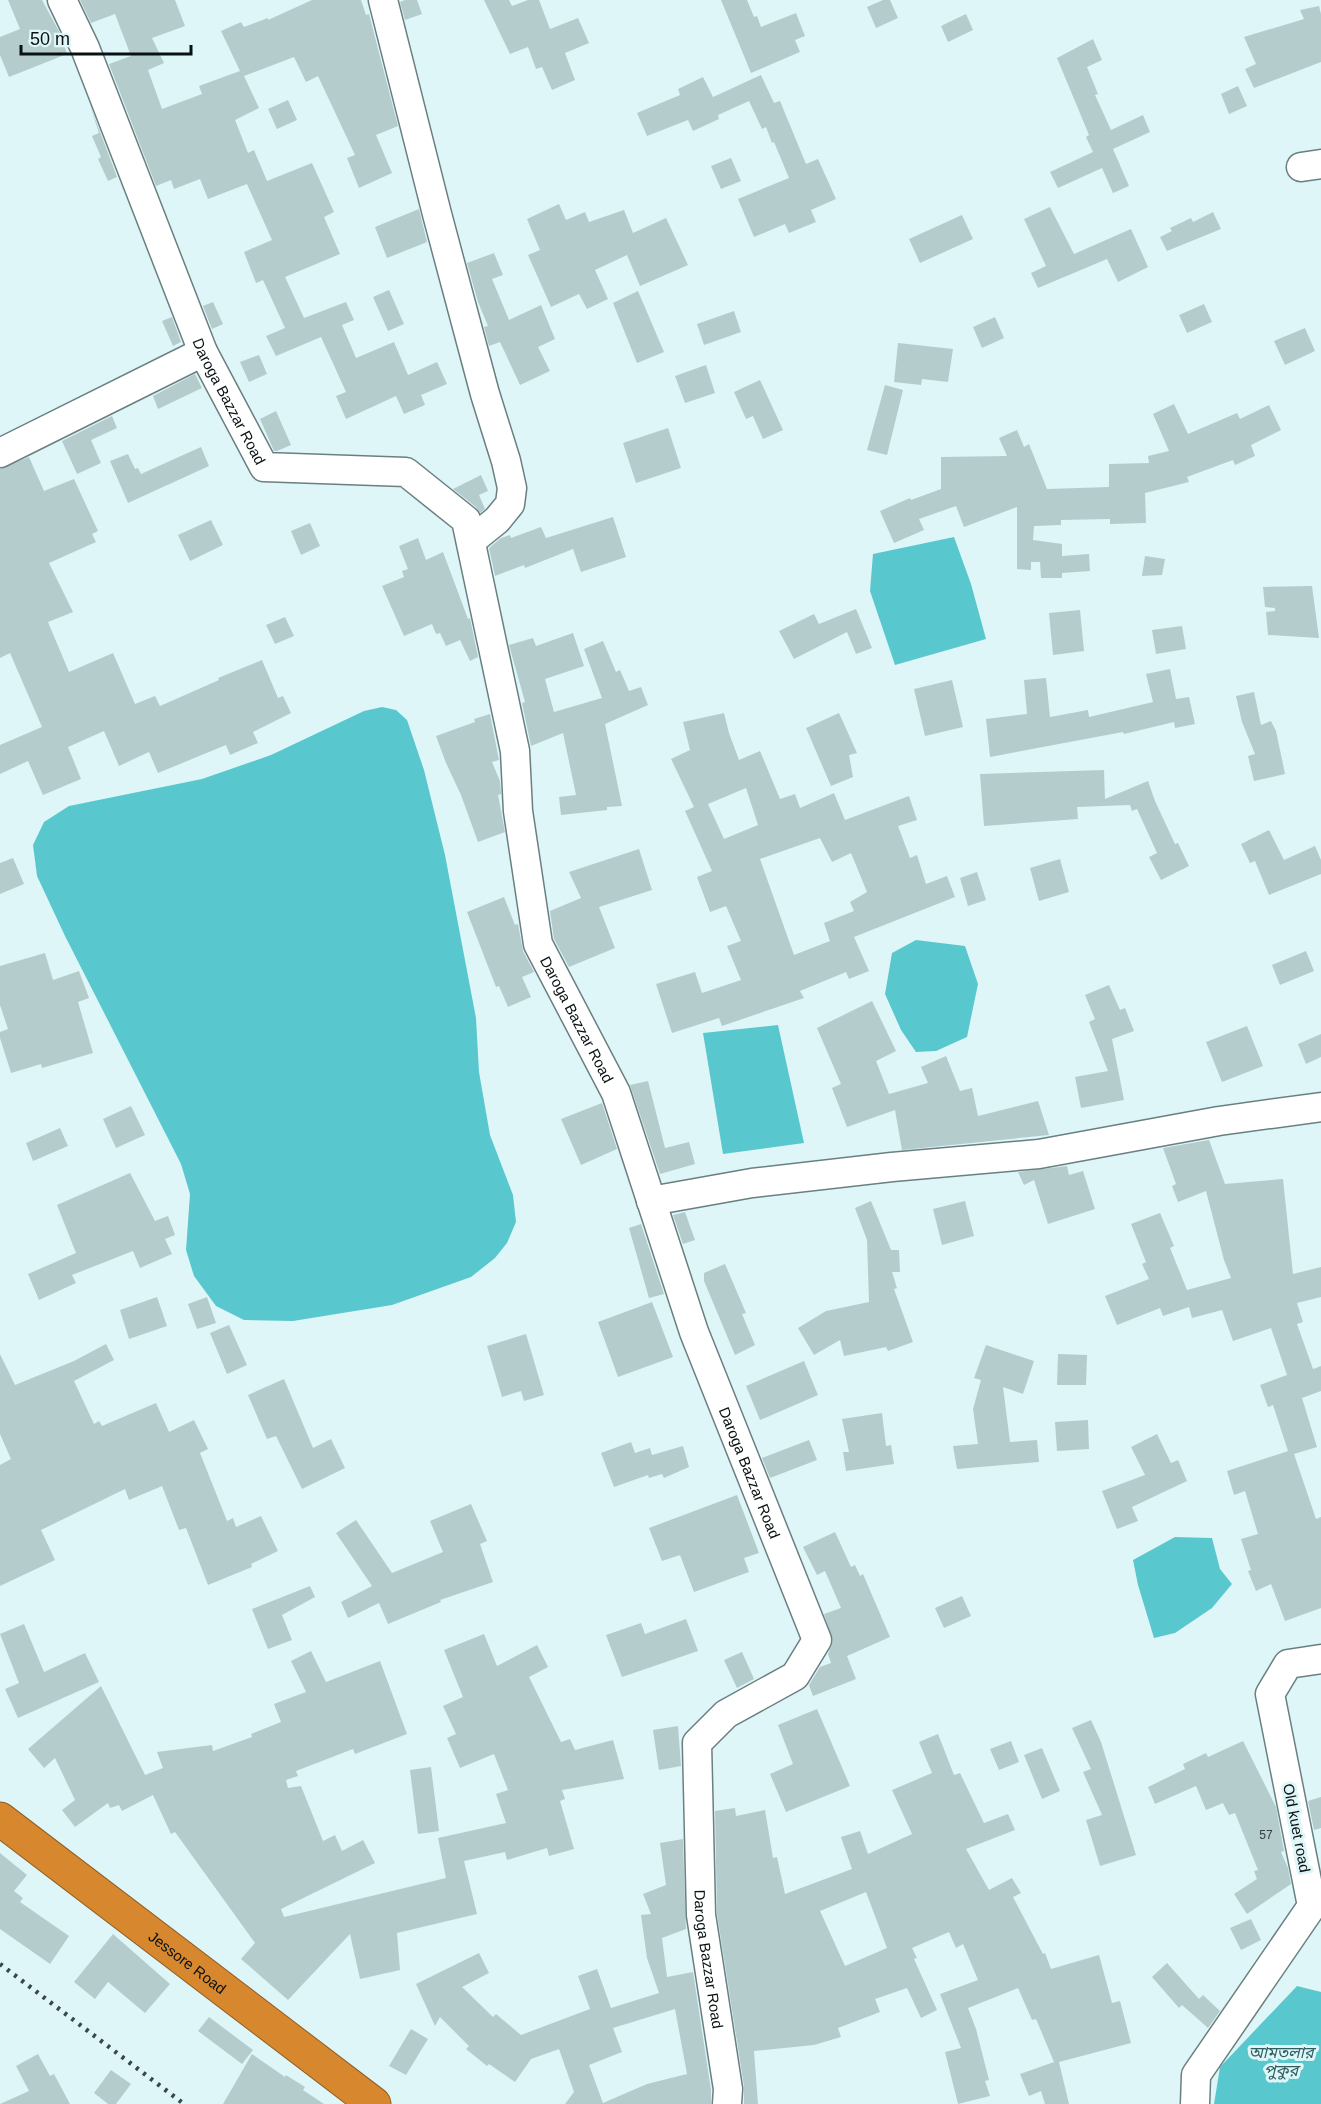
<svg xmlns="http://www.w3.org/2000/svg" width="1321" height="2104" font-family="Arial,'Noto Sans Bengali',sans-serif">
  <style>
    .water { fill: #59c8ce }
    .building { fill: #b5cccd; fill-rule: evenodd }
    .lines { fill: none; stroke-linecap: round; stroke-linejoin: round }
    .minor-casing { stroke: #6a7f80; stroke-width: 31 }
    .highway-casing { stroke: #8f5e25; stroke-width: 35 }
    .minor { stroke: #fff; stroke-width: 28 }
    .highway { stroke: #d7882f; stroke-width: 33 }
    .rail { stroke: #3b4647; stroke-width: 4.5; stroke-dasharray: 3 6; stroke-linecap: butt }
    .labels { text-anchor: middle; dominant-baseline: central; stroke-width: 6; stroke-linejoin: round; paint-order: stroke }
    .number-label { font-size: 12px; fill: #344041 }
    .street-label { font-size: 15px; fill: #091112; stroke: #dff6f8 }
    .water-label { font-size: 16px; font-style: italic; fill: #2e5e60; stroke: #dff6f8 }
  </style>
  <rect width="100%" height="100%" fill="#dff6f8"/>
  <path class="water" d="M 954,537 L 971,584 L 986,639 L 895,665 L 870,591 L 873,554 Z
    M 382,707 L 396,710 L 407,720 L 424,770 L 445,855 L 476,1018 L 479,1072 L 490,1135 L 513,1195 L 516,1222 L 507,1243 L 495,1258 L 471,1277 L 392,1305 L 293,1321 L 244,1320 L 216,1306 L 194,1276 L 186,1250 L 190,1194 L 181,1164 L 65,936 L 37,876 L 33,845 L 44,822 L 69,806 L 202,779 L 271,755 L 364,711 Z
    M 916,940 L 965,946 L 978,984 L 967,1037 L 936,1051 L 916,1052 L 901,1030 L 885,994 L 892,953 Z
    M 778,1025 L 804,1143 L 723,1154 L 703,1033 Z
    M 1175,1537 L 1212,1538 L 1220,1569 L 1232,1584 L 1212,1608 L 1175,1633 L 1154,1638 L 1138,1585 L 1133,1560 Z
    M 1297,1986 L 1321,1992 L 1321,2104 L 1214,2104 L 1220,2067 Z"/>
  <path class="building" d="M 8,0 L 42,0 L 61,35 L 67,54 L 9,77 L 0,55 L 0,37 L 20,29 Z
    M 80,0 L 175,0 L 185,26 L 152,38 L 164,63 L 148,70 L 162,109 L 202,94 L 199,86 L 240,71 L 221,31 L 241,22 L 244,27 L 268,18 L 268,20 L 312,0 L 361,0 L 366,15 L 369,14 L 398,126 L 376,135 L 392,173 L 359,188 L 347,158 L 355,155 L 318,76 L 306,82 L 294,57 L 244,76 L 259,108 L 235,120 L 248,153 L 254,150 L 267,181 L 312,163 L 334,212 L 324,217 L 340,254 L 285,277 L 304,318 L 346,302 L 354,320 L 342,325 L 356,358 L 394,342 L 408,375 L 437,362 L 447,384 L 421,395 L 425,405 L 404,414 L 396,396 L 346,419 L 336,396 L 346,392 L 321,337 L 276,356 L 266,336 L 285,328 L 263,280 L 256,283 L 244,252 L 272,240 L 247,184 L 208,199 L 200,179 L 174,189 L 171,180 L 156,186 L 109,64 L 131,56 L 115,14 L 91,23 Z
    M 405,0 L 417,0 L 422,14 L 405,20 L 400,2 Z
    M 484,0 L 509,0 L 512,6 L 528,0 L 539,0 L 550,29 L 578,18 L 589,43 L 565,53 L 575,80 L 552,90 L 542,67 L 536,69 L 528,47 L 510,54 Z
    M 721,0 L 747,0 L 754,17 L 757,16 L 761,27 L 796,13 L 805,36 L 795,40 L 800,52 L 751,73 Z
    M 883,0 L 890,0 L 898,18 L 876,28 L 867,7 Z
    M 1319,6 L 1321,14 L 1321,62 L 1254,88 L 1245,69 L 1256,64 L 1244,37 L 1304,19 L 1300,10 Z
    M 966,14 L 973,30 L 948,42 L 941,26 Z
    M 1093,39 L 1102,60 L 1087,67 L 1098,94 L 1095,95 L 1111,130 L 1143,115 L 1150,132 L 1113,149 L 1129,186 L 1113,193 L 1102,168 L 1058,188 L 1050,172 L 1093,152 L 1086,137 L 1089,135 L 1057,58 Z
    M 761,75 L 774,103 L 780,101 L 806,164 L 818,159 L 836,199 L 811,210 L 816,222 L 789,233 L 785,224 L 754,237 L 738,199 L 789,178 L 774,142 L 772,143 L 766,127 L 762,129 L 749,101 L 718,115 L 719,119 L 693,131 L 688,120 L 647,136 L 637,113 L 680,95 L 678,89 L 703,77 L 713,97 Z
    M 1238,86 L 1247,106 L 1229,114 L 1221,94 Z
    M 288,100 L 297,120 L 277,129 L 268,109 Z
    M 90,105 L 117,177 L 108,181 L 98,159 L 101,157 L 92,136 L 99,133 Z
    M 731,158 L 741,181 L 721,189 L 711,166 Z
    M 559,204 L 566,220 L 585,212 L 589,222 L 624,210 L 633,233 L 666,218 L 688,265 L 640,286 L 627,255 L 595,270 L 608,299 L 587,309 L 579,294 L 551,307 L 528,255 L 540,250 L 527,219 Z
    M 1050,207 L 1074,254 L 1131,229 L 1148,267 L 1118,282 L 1107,259 L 1038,288 L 1031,273 L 1046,266 L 1024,219 Z
    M 419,209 L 427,242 L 387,258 L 375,227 Z
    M 1213,212 L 1221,229 L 1167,251 L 1160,237 L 1172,231 L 1170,228 L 1191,218 L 1193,222 Z
    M 962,215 L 973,239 L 920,263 L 909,239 Z
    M 494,253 L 503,275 L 492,279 L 509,320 L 541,305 L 555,339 L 538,347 L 550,371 L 520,385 L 500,342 L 489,346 L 484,327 L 488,326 L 478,302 L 467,263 Z
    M 389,290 L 404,324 L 388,331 L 373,297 Z
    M 638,291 L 664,352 L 637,363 L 613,303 Z
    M 213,302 L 223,324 L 212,329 L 203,306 Z
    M 1204,304 L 1212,322 L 1187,333 L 1179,315 Z
    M 734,311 L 741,332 L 704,345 L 697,324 Z
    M 172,317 L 181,342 L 173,346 L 162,321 Z
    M 995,317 L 1004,338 L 982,348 L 973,327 Z
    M 1305,328 L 1315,351 L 1285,365 L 1274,341 Z
    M 898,343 L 953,349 L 948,382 L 922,379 L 921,385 L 894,382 Z
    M 259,355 L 267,374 L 249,382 L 240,362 Z
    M 706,365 L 715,393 L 685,403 L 675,376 Z
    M 195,374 L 202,388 L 158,409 L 153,396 Z
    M 760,380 L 783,430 L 763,439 L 753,416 L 746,419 L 734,392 Z
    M 885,385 L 903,390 L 887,455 L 867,450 Z
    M 1174,404 L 1188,434 L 1237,413 L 1240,419 L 1269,405 L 1281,430 L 1251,445 L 1255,456 L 1235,465 L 1233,460 L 1187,477 L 1189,482 L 1145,493 L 1146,523 L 1110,524 L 1110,519 L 1061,520 L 1061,525 L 1034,526 L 1033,540 L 1062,544 L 1062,556 L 1089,554 L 1090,571 L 1062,573 L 1062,578 L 1041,578 L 1040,562 L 1031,562 L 1031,570 L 1017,569 L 1017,507 L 964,527 L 956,506 L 919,519 L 924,530 L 894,543 L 880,511 L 910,498 L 911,500 L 941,489 L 941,457 L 1007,456 L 999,438 L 1017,430 L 1024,447 L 1029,444 L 1047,489 L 1109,487 L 1109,464 L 1149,463 L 1148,456 L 1169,451 L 1153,414 Z
    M 276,411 L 291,445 L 277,451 L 274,451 L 260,419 Z
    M 112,416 L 117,428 L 91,440 L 101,463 L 77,474 L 62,441 Z
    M 668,428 L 681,468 L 636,483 L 623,443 Z
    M 201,447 L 209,466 L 128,503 L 110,461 L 128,454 L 135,469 L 138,468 L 141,474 Z
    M 29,457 L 44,491 L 74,479 L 98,531 L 92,534 L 96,542 L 49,563 L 73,612 L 48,622 L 69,672 L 113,653 L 135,704 L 155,696 L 160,706 L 219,680 L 218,678 L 262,660 L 278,698 L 283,696 L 291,713 L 253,732 L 258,743 L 230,755 L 226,745 L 158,773 L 149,752 L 119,766 L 104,731 L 68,747 L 81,779 L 43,795 L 28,761 L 0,774 L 0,745 L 42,727 L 10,653 L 0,658 L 0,469 Z
    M 481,475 L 488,491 L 479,495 L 485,509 L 480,513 L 476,507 L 453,489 Z
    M 613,517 L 626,557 L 581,572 L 573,549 L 525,568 L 524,565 L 495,576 L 489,548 L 501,538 L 510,535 L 511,538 L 541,527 L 546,538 Z
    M 211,520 L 223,545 L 190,561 L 178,535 Z
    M 310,523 L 320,546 L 301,555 L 291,531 Z
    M 418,538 L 426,560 L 443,552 L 468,619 L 470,618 L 478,657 L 470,661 L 460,640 L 446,646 L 440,633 L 436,634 L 432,624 L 404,636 L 382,586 L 404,577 L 402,571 L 408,569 L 399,546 Z
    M 1145,556 L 1165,559 L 1162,575 L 1142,576 Z
    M 1312,586 L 1319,638 L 1268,635 L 1266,612 L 1275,611 L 1275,608 L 1265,607 L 1263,587 Z
    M 856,609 L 872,648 L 856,654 L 847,632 L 794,659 L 779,631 L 814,614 L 819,624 Z
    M 1080,610 L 1084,651 L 1053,655 L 1049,613 Z
    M 285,617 L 294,636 L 275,644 L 266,625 Z
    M 1182,626 L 1186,649 L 1156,654 L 1152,630 Z
    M 573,633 L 584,666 L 545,679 L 554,712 L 602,698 L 584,649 L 603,641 L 616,672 L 620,670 L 629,691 L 641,687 L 648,705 L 605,724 L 622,806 L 607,807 L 607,810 L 561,815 L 559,797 L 576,795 L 563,733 L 531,746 L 522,703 L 525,702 L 509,645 L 533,638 L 536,646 Z
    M 1170,669 L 1176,699 L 1189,697 L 1195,724 L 1175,728 L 1174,722 L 1124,734 L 1123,732 L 990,757 L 986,719 L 1027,714 L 1024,680 L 1046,678 L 1050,717 L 1088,710 L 1089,717 L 1153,702 L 1146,674 Z
    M 952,680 L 963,727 L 925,736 L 914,689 Z
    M 1254,692 L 1261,725 L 1271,721 L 1276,731 L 1285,774 L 1254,781 L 1248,756 L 1255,754 L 1242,722 L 1236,696 Z
    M 724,713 L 729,733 L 739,760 L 760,751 L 780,799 L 795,794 L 800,808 L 834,793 L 845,820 L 909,796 L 917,820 L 898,826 L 910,858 L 917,855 L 926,884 L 947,876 L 955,897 L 854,937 L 869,971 L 849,979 L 846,972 L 800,991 L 804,998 L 722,1026 L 719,1018 L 672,1033 L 656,984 L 695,972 L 702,993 L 741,980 L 727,946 L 741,941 L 726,906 L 710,912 L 697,877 L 712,871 L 685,811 L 694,807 L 671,759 L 690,750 L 683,722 ZM 746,788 L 758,825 L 724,839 L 708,804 ZM 820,838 L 832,862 L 851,853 L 867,892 L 850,902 L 854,911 L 824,923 L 830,941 L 794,955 L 760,859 Z
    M 839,713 L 857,753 L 849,755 L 853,777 L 831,786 L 806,728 Z
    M 490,714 L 499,760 L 492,762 L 500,781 L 501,794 L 498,795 L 505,832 L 478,842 L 461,795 L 446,763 L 436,736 L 475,722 L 474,719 Z
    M 1104,770 L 1105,799 L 1148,781 L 1155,801 L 1175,844 L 1178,843 L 1189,866 L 1161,880 L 1149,857 L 1157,853 L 1137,809 L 1132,811 L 1130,805 L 1077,807 L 1078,819 L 984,826 L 980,774 Z
    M 1269,830 L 1284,860 L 1315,846 L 1321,860 L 1321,874 L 1269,895 L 1255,861 L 1250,863 L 1241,844 Z
    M 639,849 L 652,890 L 599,907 L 615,948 L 569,967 L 554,939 L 550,911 L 581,898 L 569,872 Z
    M 13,858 L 24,884 L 0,894 L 0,863 Z
    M 1060,859 L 1069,892 L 1039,901 L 1030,868 Z
    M 977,872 L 986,900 L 968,906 L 960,878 Z
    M 504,897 L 515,925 L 518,924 L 523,951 L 534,972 L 522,977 L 531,997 L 508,1007 L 499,986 L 496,987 L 467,912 Z
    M 1306,951 L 1314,971 L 1280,985 L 1272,965 Z
    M 45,953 L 53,980 L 79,971 L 89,998 L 78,1002 L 93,1053 L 42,1068 L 41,1064 L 11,1073 L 0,1038 L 0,1032 L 8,1029 L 0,1005 L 0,966 Z
    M 1109,985 L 1120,1010 L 1125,1008 L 1134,1031 L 1112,1039 L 1124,1100 L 1081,1108 L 1075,1077 L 1108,1071 L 1089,1022 L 1095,1019 L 1085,995 Z
    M 872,1001 L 896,1051 L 876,1061 L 889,1094 L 928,1083 L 921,1067 L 946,1056 L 960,1091 L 972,1088 L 978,1116 L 1038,1101 L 1049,1135 L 902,1150 L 895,1110 L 847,1127 L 832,1088 L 841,1084 L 817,1028 Z
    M 1247,1026 L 1263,1066 L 1222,1082 L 1206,1042 Z
    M 1321,1034 L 1321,1057 L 1306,1064 L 1298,1044 Z
    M 648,1081 L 665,1148 L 689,1142 L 695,1164 L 660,1174 L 630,1085 Z
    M 602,1103 L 617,1149 L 581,1165 L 561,1119 Z
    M 131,1106 L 145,1135 L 116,1148 L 103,1119 Z
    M 60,1128 L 68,1146 L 33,1161 L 26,1143 Z
    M 1209,1140 L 1225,1184 L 1283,1179 L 1293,1274 L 1321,1267 L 1321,1297 L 1297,1303 L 1303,1322 L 1297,1324 L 1313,1369 L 1321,1366 L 1321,1391 L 1302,1398 L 1317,1447 L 1294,1454 L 1316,1519 L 1321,1517 L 1321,1608 L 1285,1621 L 1271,1584 L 1256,1591 L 1248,1571 L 1251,1570 L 1241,1539 L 1258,1534 L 1245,1491 L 1234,1495 L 1227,1471 L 1288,1451 L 1273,1405 L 1268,1407 L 1260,1385 L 1287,1375 L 1271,1328 L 1233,1341 L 1222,1310 L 1192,1318 L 1189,1307 L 1163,1316 L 1160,1308 L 1117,1325 L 1105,1296 L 1149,1279 L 1142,1264 L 1146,1262 L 1131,1224 L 1160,1213 L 1174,1246 L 1170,1248 L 1187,1290 L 1231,1278 L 1224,1260 L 1206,1191 L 1178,1202 L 1172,1186 L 1176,1184 L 1163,1148 Z
    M 1067,1166 L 1069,1175 L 1083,1171 L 1095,1209 L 1048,1224 L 1034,1180 L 1024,1185 L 1018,1172 Z
    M 130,1173 L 155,1221 L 168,1216 L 175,1235 L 165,1239 L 172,1254 L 140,1268 L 133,1251 L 72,1275 L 76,1283 L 39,1300 L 28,1274 L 76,1253 L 57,1205 Z
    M 871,1201 L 891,1250 L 899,1250 L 900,1272 L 892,1272 L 897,1288 L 894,1289 L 913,1342 L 888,1351 L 886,1347 L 844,1356 L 840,1340 L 814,1355 L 798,1328 L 826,1311 L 869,1302 L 867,1240 L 855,1208 Z
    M 965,1201 L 974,1236 L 942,1245 L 933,1209 Z
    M 685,1212 L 695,1240 L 683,1244 L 673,1215 Z
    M 641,1224 L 664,1294 L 649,1298 L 629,1228 Z
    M 725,1264 L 746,1313 L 742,1314 L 755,1345 L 735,1355 L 704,1281 L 704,1273 Z
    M 157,1297 L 167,1326 L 129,1339 L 120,1310 Z
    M 207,1297 L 216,1323 L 197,1329 L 188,1304 Z
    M 652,1302 L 673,1357 L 618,1377 L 598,1322 Z
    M 229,1325 L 247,1365 L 227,1374 L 210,1333 Z
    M 526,1334 L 544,1395 L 524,1401 L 521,1391 L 502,1397 L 487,1346 Z
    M 106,1344 L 114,1360 L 74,1381 L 94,1424 L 99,1421 L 102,1426 L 156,1403 L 169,1432 L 194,1420 L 208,1449 L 200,1453 L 227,1521 L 233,1518 L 236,1527 L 261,1516 L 278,1551 L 251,1564 L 252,1567 L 208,1585 L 186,1528 L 179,1530 L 162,1486 L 129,1500 L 125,1489 L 41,1530 L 55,1560 L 0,1586 L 0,1465 L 11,1459 L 0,1434 L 0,1354 L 15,1385 L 74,1361 Z
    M 986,1345 L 1034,1361 L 1023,1394 L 1003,1387 L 1010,1442 L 1037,1440 L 1039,1462 L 957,1469 L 953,1446 L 978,1444 L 973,1409 L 981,1380 L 974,1378 Z
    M 1058,1354 L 1087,1355 L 1086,1385 L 1057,1385 Z
    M 804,1361 L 818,1395 L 760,1420 L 746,1386 Z
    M 284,1379 L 313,1448 L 331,1439 L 345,1468 L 302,1489 L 276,1436 L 267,1439 L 248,1395 Z
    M 882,1413 L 886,1446 L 891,1445 L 894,1464 L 846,1471 L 843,1452 L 849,1452 L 842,1419 Z
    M 1088,1420 L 1089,1449 L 1057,1451 L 1055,1422 Z
    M 1157,1434 L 1171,1463 L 1178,1460 L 1187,1481 L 1132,1507 L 1138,1521 L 1117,1529 L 1102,1491 L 1145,1475 L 1131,1447 Z
    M 809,1440 L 817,1460 L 770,1478 L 762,1458 Z
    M 631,1442 L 635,1453 L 650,1448 L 652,1455 L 683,1446 L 689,1467 L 664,1478 L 662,1474 L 649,1478 L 648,1475 L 614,1487 L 601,1453 Z
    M 737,1495 L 759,1553 L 744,1558 L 749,1572 L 694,1592 L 680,1555 L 662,1561 L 649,1528 Z
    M 471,1504 L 487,1541 L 480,1544 L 493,1582 L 440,1600 L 441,1602 L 388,1624 L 379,1603 L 348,1618 L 341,1602 L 372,1586 L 336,1533 L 356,1520 L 392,1573 L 443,1552 L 430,1521 Z
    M 835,1532 L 851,1567 L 855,1565 L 860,1576 L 863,1574 L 890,1637 L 847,1656 L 856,1679 L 813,1696 L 809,1685 L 820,1667 L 831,1663 L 828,1654 L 833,1641 L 824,1614 L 841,1608 L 825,1571 L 817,1575 L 803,1547 Z
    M 310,1586 L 315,1597 L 282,1615 L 292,1640 L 268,1649 L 252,1609 Z
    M 962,1596 L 971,1616 L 944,1628 L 935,1608 Z
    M 686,1619 L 698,1651 L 622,1677 L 606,1635 L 641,1623 L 645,1634 Z
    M 24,1624 L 44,1672 L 85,1653 L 99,1682 L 18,1718 L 5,1689 L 19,1683 L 0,1634 Z
    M 484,1634 L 497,1666 L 537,1645 L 548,1667 L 529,1677 L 561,1742 L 570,1739 L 575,1750 L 613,1740 L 624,1779 L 562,1790 L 565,1799 L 560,1801 L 574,1849 L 549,1856 L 547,1848 L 507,1860 L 505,1852 L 464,1861 L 477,1914 L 397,1933 L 400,1970 L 360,1979 L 350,1934 L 288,2000 L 241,1959 L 255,1943 L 175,1832 L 171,1834 L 153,1795 L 122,1811 L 119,1805 L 110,1808 L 108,1803 L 75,1827 L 62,1810 L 75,1800 L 55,1758 L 44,1768 L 28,1749 L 101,1686 L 145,1775 L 163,1768 L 157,1752 L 212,1745 L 213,1751 L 252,1737 L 251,1734 L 281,1722 L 274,1704 L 306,1692 L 291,1661 L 311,1651 L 326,1682 L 380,1661 L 407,1734 L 355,1754 L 353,1749 L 296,1771 L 298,1776 L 286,1780 L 288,1788 L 301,1786 L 323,1841 L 335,1835 L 342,1851 L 363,1840 L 375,1863 L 281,1909 L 284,1917 L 446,1878 L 438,1838 L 506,1823 L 496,1794 L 508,1790 L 494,1754 L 460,1768 L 447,1738 L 456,1734 L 443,1706 L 463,1697 L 444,1650 Z
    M 742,1652 L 754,1679 L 737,1688 L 724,1660 Z
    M 817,1709 L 850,1786 L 786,1812 L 770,1774 L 793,1764 L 778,1725 Z
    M 1091,1720 L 1101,1742 L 1136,1855 L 1100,1866 L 1086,1820 L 1102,1815 L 1083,1772 L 1091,1769 L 1072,1728 Z
    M 678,1726 L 681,1766 L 659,1770 L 653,1730 Z
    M 938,1734 L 954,1775 L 960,1773 L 984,1823 L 1008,1814 L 1015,1830 L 966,1849 L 989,1890 L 1012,1878 L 1021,1893 L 1013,1897 L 1043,1954 L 1045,1953 L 1051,1969 L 1099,1955 L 1112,2003 L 1120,2001 L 1131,2043 L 1059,2062 L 1069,2104 L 1045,2104 L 1041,2091 L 1029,2096 L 1020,2074 L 1054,2062 L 1036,2019 L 1032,2020 L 1018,1988 L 968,2008 L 976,2029 L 989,2080 L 985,2081 L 990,2096 L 958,2104 L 945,2052 L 961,2048 L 940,1994 L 978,1980 L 963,1944 L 956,1948 L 949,1932 L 912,1948 L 917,1958 L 914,1959 L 937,2010 L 921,2018 L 907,1988 L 875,1999 L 880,2012 L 838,2028 L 841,2037 L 814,2045 L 754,2051 L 758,2104 L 744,2104 L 744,2086 L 717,1914 L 715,1811 L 735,1808 L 736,1816 L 765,1810 L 773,1858 L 777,1857 L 785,1894 L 852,1869 L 841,1837 L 860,1831 L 868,1854 L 912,1834 L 892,1790 L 932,1773 L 919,1742 ZM 866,1892 L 887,1948 L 845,1966 L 820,1911 Z
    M 1011,1741 L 1019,1762 L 999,1770 L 990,1749 Z
    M 1243,1741 L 1276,1807 L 1284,1851 L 1281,1852 L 1288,1868 L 1291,1884 L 1247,1914 L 1234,1894 L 1257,1879 L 1254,1871 L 1258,1870 L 1235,1813 L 1229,1815 L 1223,1803 L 1206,1810 L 1196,1786 L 1155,1804 L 1148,1787 L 1185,1769 L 1183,1764 L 1206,1753 L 1208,1757 Z
    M 1042,1748 L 1060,1791 L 1042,1799 L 1024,1755 Z
    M 431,1767 L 439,1831 L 418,1834 L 410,1770 Z
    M 1321,1797 L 1321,1828 L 1314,1830 L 1308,1801 Z
    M 683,1839 L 686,1929 L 662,1938 L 667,1977 L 693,1972 L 711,2090 L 711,2104 L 565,2104 L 574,2092 L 559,2049 L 531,2059 L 515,2082 L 489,2064 L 487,2066 L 466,2049 L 469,2046 L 440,2017 L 435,2026 L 416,1984 L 479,1953 L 489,1973 L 462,1987 L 493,2017 L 496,2014 L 521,2035 L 590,2009 L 578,1976 L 597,1969 L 611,2008 L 659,1993 L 647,1958 L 641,1915 L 651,1914 L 643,1894 L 666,1885 L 660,1843 ZM 675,2009 L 687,2074 L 647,2084 L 603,2103 L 589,2065 L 622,2052 L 613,2028 Z
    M 0,1853 L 27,1875 L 14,1891 L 23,1898 L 20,1902 L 69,1936 L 50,1964 L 0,1929 Z
    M 1251,1919 L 1261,1940 L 1241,1950 L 1230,1928 Z
    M 113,1934 L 170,1984 L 145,2013 L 108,1982 L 95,1999 L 74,1982 Z
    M 1167,1963 L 1199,1999 L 1203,1995 L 1220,2011 L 1208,2028 L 1182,2005 L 1179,2008 L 1152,1977 Z
    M 209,2017 L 253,2050 L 242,2064 L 198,2031 Z
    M 411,2029 L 428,2039 L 406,2075 L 389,2066 Z
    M 38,2054 L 50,2076 L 54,2074 L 70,2104 L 0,2104 L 29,2091 L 16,2066 Z
    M 252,2054 L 285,2077 L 286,2075 L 305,2087 L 303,2090 L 324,2104 L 223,2104 Z
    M 111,2070 L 131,2084 L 116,2104 L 108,2104 L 94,2093 Z"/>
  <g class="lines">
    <defs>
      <g id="minor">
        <path id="s1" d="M 62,0 L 85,48 L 203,352 L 264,467 L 406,472 L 466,520 L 515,751 L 518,811 L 538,944 L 616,1093 L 694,1332 L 817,1640 L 795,1676 L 726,1714 L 697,1743 L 701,1915 L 728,2089 L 727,2104"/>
        <path d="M 383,0 L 437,214 L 485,394 L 506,461 L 512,488 L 510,504 L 497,520 L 471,541"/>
        <path d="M 1301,167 L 1321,164"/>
        <path d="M 0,453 L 203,352"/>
        <path d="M 651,1201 L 752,1183 L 892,1167 L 1039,1154 L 1219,1121 L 1321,1107"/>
        <path d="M 1195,2104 L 1196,2075 L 1312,1906 L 1270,1694 L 1288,1664 L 1321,1659"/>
      </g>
      <g id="highway">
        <path id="s2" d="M 0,1819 L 374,2104"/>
      </g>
    </defs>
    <use href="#minor" class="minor-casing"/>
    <use href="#highway" class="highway-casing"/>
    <use href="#minor" class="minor"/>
    <use href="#highway" class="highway"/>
    <path class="rail" d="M 0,1964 L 184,2104"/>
  </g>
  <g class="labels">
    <g class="number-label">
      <text x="1266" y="1835">57</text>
    </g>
    <g class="street-label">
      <text stroke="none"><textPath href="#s1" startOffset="435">Daroga Bazzar Road</textPath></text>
      <text stroke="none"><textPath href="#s1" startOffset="1244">Daroga Bazzar Road</textPath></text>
      <text stroke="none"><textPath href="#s1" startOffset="1730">Daroga Bazzar Road</textPath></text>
      <text transform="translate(1297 1828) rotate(79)">Old kuet road</text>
      <text stroke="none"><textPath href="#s1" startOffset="2289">Daroga Bazzar Road</textPath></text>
      <text stroke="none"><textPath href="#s2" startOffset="236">Jessore Road</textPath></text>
    </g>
    <g class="water-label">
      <text x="1281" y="2052">আমতলার<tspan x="1281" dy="18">পুকুর</tspan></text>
    </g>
  </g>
  <path d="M21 45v9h170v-9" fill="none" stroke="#091112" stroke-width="3"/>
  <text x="30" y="45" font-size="18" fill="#091112" stroke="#dff6f8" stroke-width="4.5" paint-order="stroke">50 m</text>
</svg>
